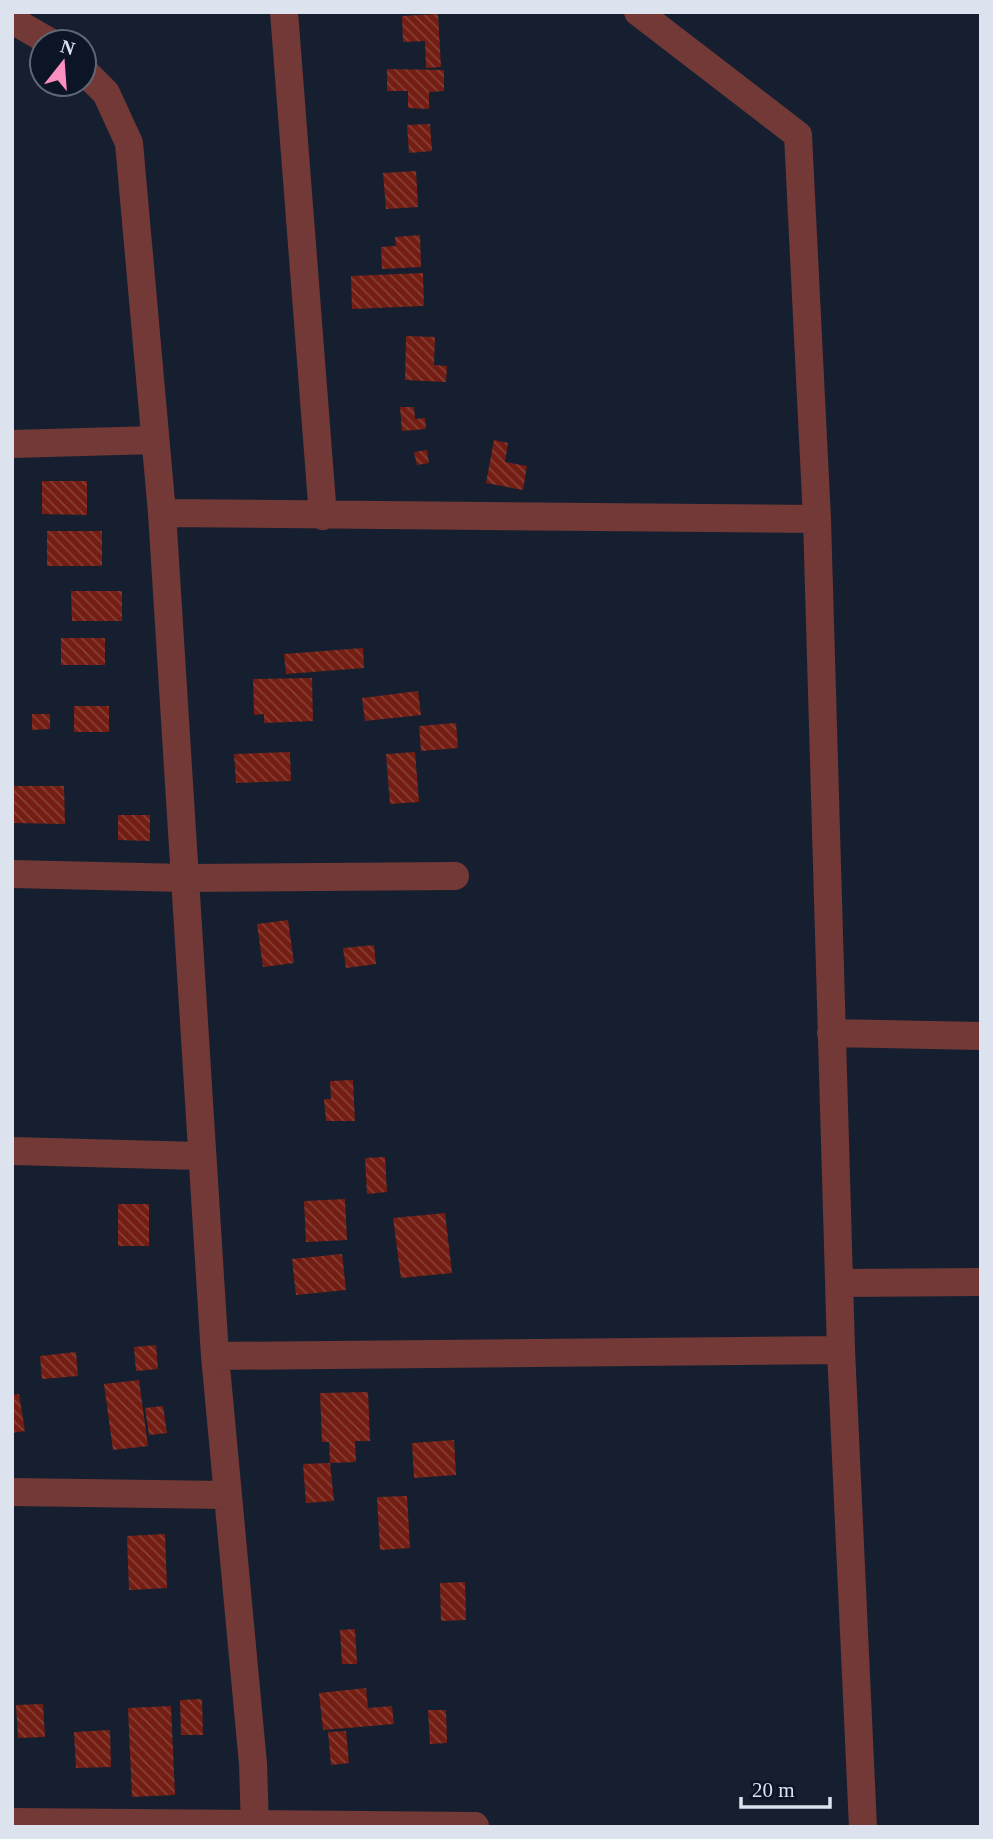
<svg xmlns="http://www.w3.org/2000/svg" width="993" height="1839" font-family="Georgia,serif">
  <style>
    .building { fill: url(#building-back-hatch) }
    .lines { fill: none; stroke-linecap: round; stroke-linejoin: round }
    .street { stroke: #733937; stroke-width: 28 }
  </style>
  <defs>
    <pattern id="building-back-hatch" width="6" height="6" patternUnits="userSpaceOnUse" patternTransform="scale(1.75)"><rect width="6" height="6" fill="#741e13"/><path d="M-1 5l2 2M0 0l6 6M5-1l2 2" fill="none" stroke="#873f36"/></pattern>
  </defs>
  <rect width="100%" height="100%" fill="#151f2f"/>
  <path class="building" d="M 438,14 L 441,67 L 426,68 L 425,41 L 403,42 L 402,16 Z
    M 387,69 L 444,70 L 444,91 L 429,92 L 429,109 L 408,108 L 408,91 L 387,91 Z
    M 430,124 L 432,151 L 409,153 L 407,125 Z
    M 416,171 L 418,207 L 386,209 L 383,173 Z
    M 420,235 L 421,267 L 382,269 L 381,247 L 396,246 L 395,237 Z
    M 423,273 L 424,306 L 352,309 L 351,276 Z
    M 406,336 L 435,337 L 434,365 L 447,366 L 446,382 L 405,380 Z
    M 400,407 L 414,407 L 415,419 L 425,418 L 426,429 L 402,431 Z
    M 494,440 L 508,443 L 505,462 L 527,466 L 523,490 L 486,483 Z
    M 427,450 L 429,463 L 417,465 L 414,452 Z
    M 42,481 L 87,481 L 87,515 L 42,514 Z
    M 47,531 L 102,531 L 102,566 L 47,566 Z
    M 71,591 L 122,591 L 122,621 L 72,621 Z
    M 61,638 L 105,638 L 105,665 L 61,665 Z
    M 363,648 L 364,668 L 286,674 L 284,654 Z
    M 312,678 L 313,721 L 264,723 L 264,714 L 254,715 L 253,679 Z
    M 418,691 L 421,715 L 365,721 L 362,698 Z
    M 74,706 L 109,706 L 109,732 L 74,732 Z
    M 32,714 L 50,714 L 50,729 L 32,730 Z
    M 456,723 L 458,748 L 421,751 L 419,726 Z
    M 290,752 L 291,781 L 236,783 L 234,754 Z
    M 415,752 L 419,802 L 390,804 L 386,754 Z
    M 13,786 L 64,786 L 65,824 L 13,823 Z
    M 118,815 L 150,815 L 150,841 L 118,840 Z
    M 288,920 L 294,963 L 263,967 L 257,924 Z
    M 374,945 L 376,964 L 346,968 L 343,948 Z
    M 353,1080 L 355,1121 L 326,1121 L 324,1099 L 331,1099 L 330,1081 Z
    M 385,1157 L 387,1192 L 367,1194 L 365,1158 Z
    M 345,1199 L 347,1240 L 306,1242 L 304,1201 Z
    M 118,1204 L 149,1204 L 149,1246 L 118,1246 Z
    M 445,1213 L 452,1273 L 401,1278 L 393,1218 Z
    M 342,1254 L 346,1290 L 296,1295 L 292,1259 Z
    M 156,1345 L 158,1369 L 136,1371 L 134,1347 Z
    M 76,1352 L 78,1376 L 42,1379 L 40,1356 Z
    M 139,1380 L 148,1446 L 113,1450 L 104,1384 Z
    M 368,1392 L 370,1441 L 355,1441 L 356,1462 L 330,1463 L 329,1442 L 322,1442 L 320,1393 Z
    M 19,1394 L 25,1431 L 12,1433 L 12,1395 Z
    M 163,1406 L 167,1433 L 149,1435 L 145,1408 Z
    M 454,1440 L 456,1475 L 414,1478 L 412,1443 Z
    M 330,1463 L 334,1501 L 306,1503 L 303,1464 Z
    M 407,1496 L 410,1548 L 380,1550 L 377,1497 Z
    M 165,1534 L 167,1588 L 129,1590 L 127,1536 Z
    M 465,1582 L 466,1620 L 441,1621 L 440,1583 Z
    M 355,1629 L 357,1664 L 342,1664 L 340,1630 Z
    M 366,1688 L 368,1708 L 392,1706 L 394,1724 L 323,1730 L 319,1693 Z
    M 202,1699 L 203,1735 L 181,1735 L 180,1700 Z
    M 43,1704 L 45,1737 L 18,1738 L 16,1705 Z
    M 171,1706 L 175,1795 L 132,1797 L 128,1708 Z
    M 428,1710 L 446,1710 L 447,1743 L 430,1744 Z
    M 110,1730 L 111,1767 L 76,1768 L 74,1732 Z
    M 346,1731 L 349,1763 L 331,1765 L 328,1732 Z"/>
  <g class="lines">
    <path class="street" d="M 284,12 L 323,516
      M 638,12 L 798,135 L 817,519 L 841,1350 L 863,1827
      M 12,20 L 50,42
      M 84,71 L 106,93 L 129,143 L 162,513 L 215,1356 L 253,1764 L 255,1827
      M 12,444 L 155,440
      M 162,513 L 817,519
      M 12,874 L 185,878 L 455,876
      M 831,1033 L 981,1036
      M 12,1151 L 200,1156
      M 841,1283 L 981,1282
      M 215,1356 L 841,1350
      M 12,1492 L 226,1495
      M 12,1822 L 475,1826"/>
  </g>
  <rect width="993" height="1839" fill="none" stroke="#dce3ee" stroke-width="28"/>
  <g transform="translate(63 63) rotate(17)"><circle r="33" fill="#0c1525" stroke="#5f6775" stroke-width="2"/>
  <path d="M0-5L12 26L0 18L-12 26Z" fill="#fd8ec0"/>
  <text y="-10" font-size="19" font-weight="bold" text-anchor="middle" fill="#dce3ee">N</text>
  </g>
  <path d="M741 1797v10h89v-10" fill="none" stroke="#dce3ee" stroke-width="3.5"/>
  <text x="752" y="1797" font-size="21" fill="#dce3ee" stroke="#0c1525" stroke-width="5" paint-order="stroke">20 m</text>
</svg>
